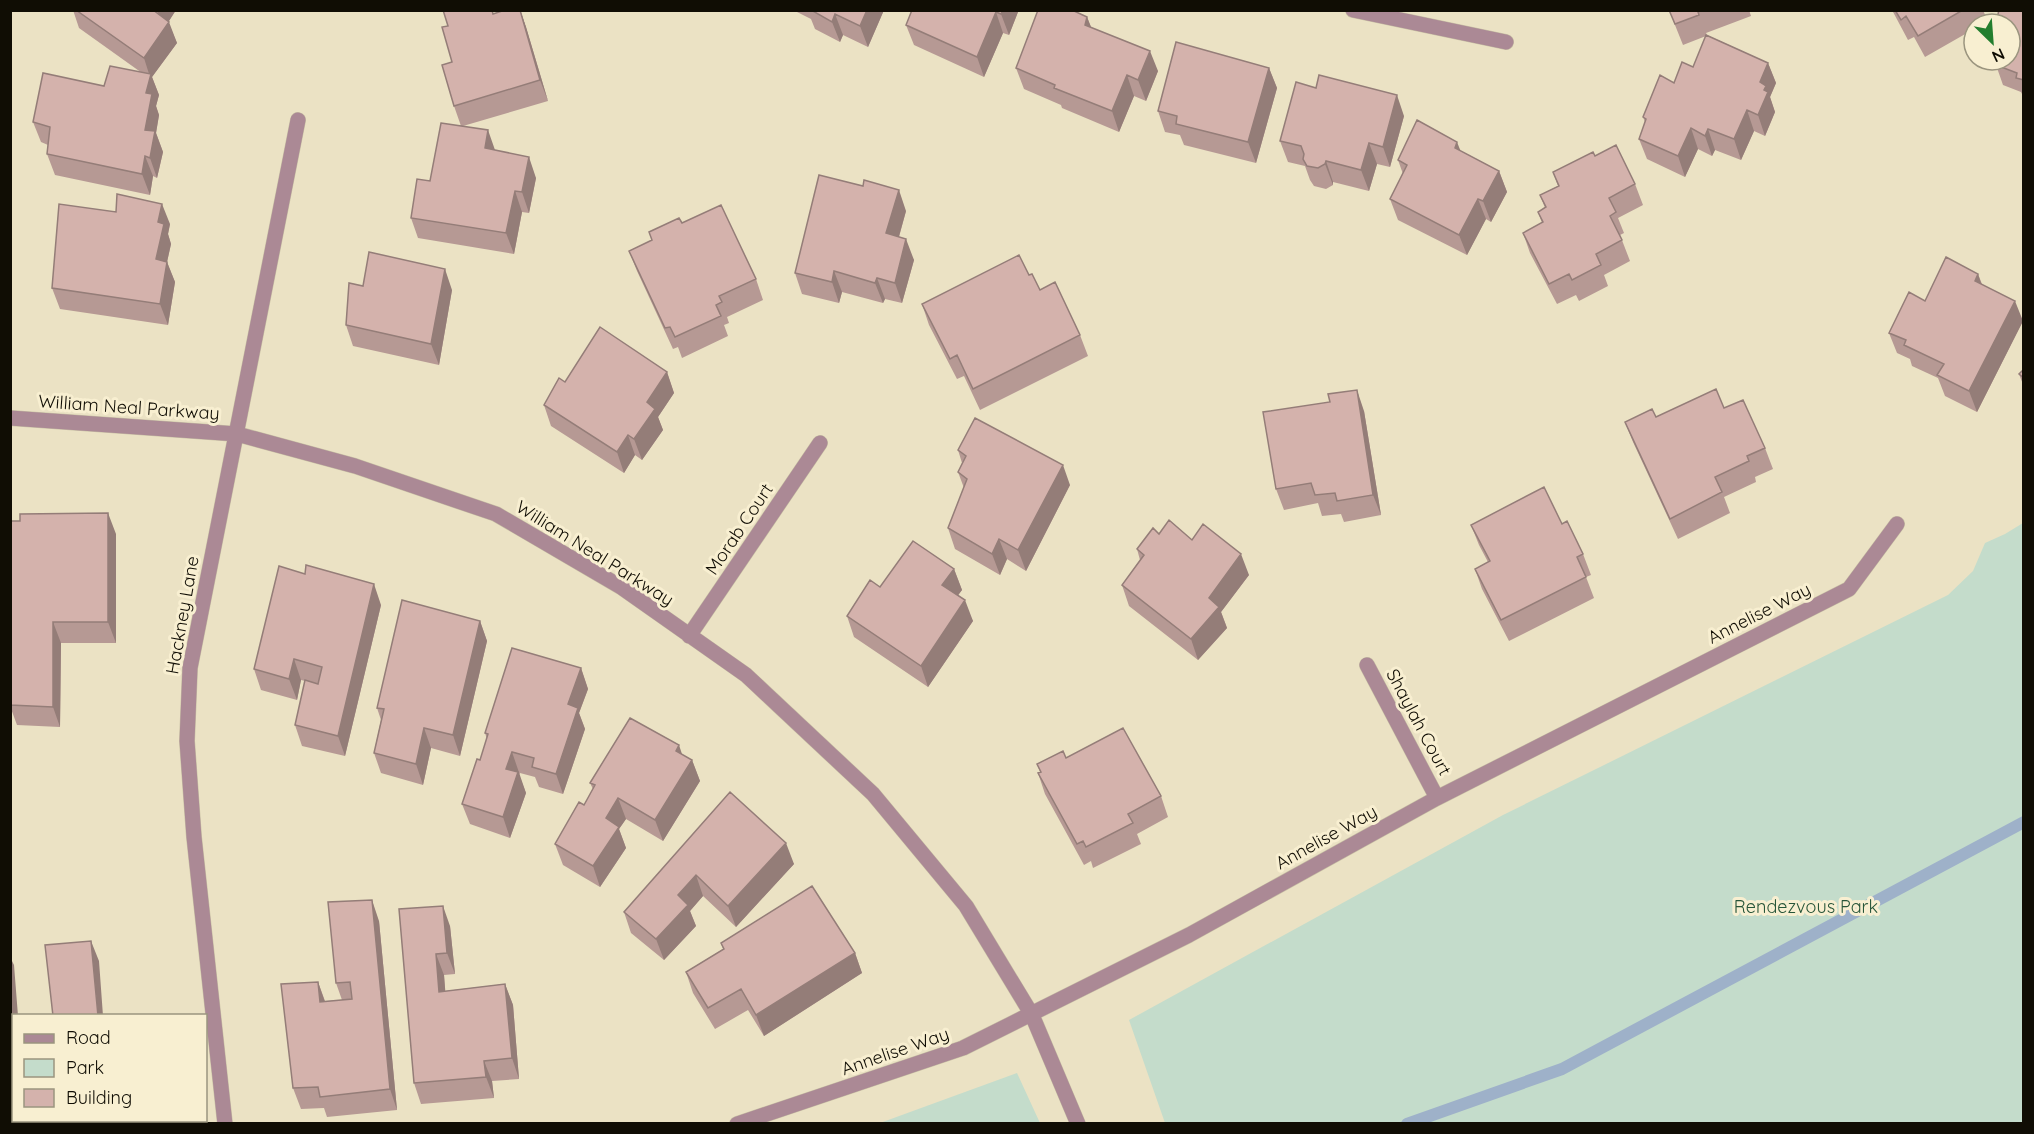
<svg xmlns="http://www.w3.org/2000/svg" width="2034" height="1134" font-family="Quicksand,sans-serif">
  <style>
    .green { fill: #c4dccb }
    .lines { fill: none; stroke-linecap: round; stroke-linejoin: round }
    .stream { stroke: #9eb1c9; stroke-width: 12 }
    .minor-casing { stroke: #c8c0a5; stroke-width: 16 }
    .minor { stroke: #ab8995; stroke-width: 15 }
    .wall { fill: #b69994 }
    .shaded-wall { fill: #947d78 }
    .building { fill: #d4b2ac; stroke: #947d78; stroke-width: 1.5 }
    .labels { text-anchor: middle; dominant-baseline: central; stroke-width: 6; stroke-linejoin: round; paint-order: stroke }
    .street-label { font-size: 18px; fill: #100d04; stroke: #f8efd1 }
    .park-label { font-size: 18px; fill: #265539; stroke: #f8efd1 }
  </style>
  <rect width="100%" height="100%" fill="#ebe2c4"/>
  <path class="green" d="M 2023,523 L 2023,1123 L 1165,1123 L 1129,1020 L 1503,815 L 1948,595 L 1973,571 L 1985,543 L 2005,534 Z
    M 1017,1073 L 1040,1123 L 880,1123 Z"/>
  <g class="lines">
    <path class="stream" d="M 1407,1124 L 1562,1069 L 2024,822"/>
    <defs>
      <path id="minor" d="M 1353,10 L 1506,42
        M 10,418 L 237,434 L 355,466 L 496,514 L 621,587 L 746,675 L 873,794 L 966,906 L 1032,1015 L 1078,1124
        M 689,636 L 820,443
        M 1367,665 L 1437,798
        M 225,1124 L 194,837 L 187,741 L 190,668 L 298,120
        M 737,1124 L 963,1048 L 1189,935 L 1437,798 L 1849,589 L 1897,524"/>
    </defs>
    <use href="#minor" class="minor-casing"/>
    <use href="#minor" class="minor"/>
  </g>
  <path class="wall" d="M 73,10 L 176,10 L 168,22 L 177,43 L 152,77 L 159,95 L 156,106 L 159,115 L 156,133 L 163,152 L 157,178 L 153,176 L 150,195 L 55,175 L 47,154 L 48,145 L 41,142 L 33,122 L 104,86 L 142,73 L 79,28 Z
    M 520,10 L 526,27 L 548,101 L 463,126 L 495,150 L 536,178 L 529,213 L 522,212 L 514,254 L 418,238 L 411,218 L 430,181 L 461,126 L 454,106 L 452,62 L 494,14 Z
    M 793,10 L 884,10 L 868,47 L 843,35 L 840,42 L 815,29 L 811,19 Z
    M 912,10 L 1018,10 L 1018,12 L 1009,35 L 1003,33 L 984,77 L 914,45 L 906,25 Z
    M 1669,10 L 1749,10 L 1751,16 L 1706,33 L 1707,35 L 1768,63 L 1776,83 L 1770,97 L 1775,112 L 1765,136 L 1754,131 L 1741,160 L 1715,150 L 1712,156 L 1698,149 L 1685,177 L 1647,159 L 1639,139 L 1645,122 L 1643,117 L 1674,83 L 1693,67 L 1706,36 L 1683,45 Z
    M 1892,10 L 1983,10 L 1988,22 L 1984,24 L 1974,24 L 1974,29 L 1925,57 L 1914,37 L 1908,40 Z
    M 2024,10 L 2024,98 L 2021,92 L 2003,85 L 1996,65 L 2010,24 L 1996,24 L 1996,22 Z
    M 1087,17 L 1091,27 L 1158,71 L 1146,101 L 1134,96 L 1119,132 L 1062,108 L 1061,105 L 1024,89 L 1016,68 Z
    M 1269,68 L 1277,88 L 1256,163 L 1184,145 L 1180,135 L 1165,132 L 1158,111 Z
    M 1404,116 L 1390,167 L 1377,164 L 1369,191 L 1333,182 L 1333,185 L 1326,189 L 1314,186 L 1310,180 L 1305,166 L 1288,162 L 1280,141 Z
    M 1461,151 L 1499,171 L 1507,192 L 1491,222 L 1486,219 L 1467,255 L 1398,220 L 1390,199 L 1403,174 L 1398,160 Z
    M 1595,156 L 1635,184 L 1643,205 L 1618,218 L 1624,233 L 1620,235 L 1630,261 L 1604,275 L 1608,286 L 1579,301 L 1576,295 L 1557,304 L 1530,253 L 1523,233 L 1542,223 L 1538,212 L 1545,208 L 1540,195 L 1558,186 L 1553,172 Z
    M 906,211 L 899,237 L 914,260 L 902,303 L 885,299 L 883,303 L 842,292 L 839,303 L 802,294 L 795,273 Z
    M 682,223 L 756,279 L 763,300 L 727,317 L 729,323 L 724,325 L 728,336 L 682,358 L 678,347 L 673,349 L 637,271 L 629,251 L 652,240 L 649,232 Z
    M 170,224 L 168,234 L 171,244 L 167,262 L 175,282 L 168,325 L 60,309 L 52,288 Z
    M 1978,274 L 1982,284 L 2023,321 L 1977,412 L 1945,396 L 1938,378 L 1912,366 L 1910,359 L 1897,353 L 1889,333 L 1925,301 Z
    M 1029,275 L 1040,290 L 1080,335 L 1088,356 L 980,410 L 964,376 L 957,379 L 929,325 L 922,304 Z
    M 363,286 L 452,290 L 439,365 L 353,346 L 346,325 Z
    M 2024,369 L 2024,387 L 2019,374 Z
    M 667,372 L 674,393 L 658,417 L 663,430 L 642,460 L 635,455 L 624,473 L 551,426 L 544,405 L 565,382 Z
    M 1724,408 L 1765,448 L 1773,469 L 1755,477 L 1756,482 L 1724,497 L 1730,513 L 1678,539 L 1633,442 L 1625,422 Z
    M 1364,411 L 1381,515 L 1344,522 L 1341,514 L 1322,516 L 1318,503 L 1284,510 L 1276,489 Z
    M 958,450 L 1070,485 L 1026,571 L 1007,559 L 1000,575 L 955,549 L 948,528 L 964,488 L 958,472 L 962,463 Z
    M 10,521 L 116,534 L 116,643 L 61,643 L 60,727 L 17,725 L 10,706 Z
    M 1562,524 L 1583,554 L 1591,575 L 1586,577 L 1594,598 L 1509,641 L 1482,589 L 1475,569 L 1488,562 L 1479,545 L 1471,525 Z
    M 1159,534 L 1192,540 L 1249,575 L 1221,612 L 1227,628 L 1198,660 L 1129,606 L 1122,585 L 1140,560 L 1137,549 Z
    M 954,569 L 962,590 L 958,595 L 973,621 L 928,687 L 854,637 L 847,616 L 880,587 Z
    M 381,605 L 345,756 L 302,746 L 295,725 L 305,681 L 301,680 L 297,700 L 261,690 L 254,669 Z
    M 480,621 L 487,641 L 460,756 L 431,748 L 423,785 L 381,773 L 374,753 L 381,720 L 377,708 Z
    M 581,668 L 588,689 L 579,713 L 585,729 L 563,794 L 539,787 L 535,777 L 520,773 L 519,775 L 526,793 L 510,838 L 470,824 L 462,804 L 480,760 L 487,739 L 485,733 Z
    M 682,755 L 692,760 L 700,781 L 663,841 L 626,819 L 619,829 L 626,848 L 600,887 L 563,865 L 555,844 L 584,805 L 593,789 L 590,783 Z
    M 1066,758 L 1161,796 L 1168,817 L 1137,834 L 1141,844 L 1093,868 L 1091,861 L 1084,865 L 1045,794 L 1038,773 L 1040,772 L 1037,764 Z
    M 730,792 L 794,864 L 736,927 L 703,896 L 690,911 L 696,926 L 664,960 L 631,933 L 624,912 Z
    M 399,909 L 450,926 L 455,974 L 444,975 L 445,991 L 505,984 L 513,1005 L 519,1079 L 492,1081 L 494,1098 L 421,1104 L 414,1083 Z
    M 379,921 L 397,1110 L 327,1117 L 324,1108 L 301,1109 L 293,1088 L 318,982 L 325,1001 L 342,1000 L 336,983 Z
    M 721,943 L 855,953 L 862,973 L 764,1036 L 748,1010 L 715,1029 L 693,993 L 686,972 L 723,949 Z
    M 64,1120 L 140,1120 L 141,1124 L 65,1124 Z"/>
  <path class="shaded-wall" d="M 157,10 L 176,10 L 164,29 Z
    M 520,10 L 526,27 L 548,101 L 540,80 Z
    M 867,10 L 884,10 L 868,47 L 860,26 Z
    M 1003,10 L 1018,10 L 1018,12 L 1009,35 L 1001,14 Z
    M 996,12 L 1003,33 L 984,77 L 977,57 Z
    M 835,14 L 843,35 L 840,42 L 832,22 Z
    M 1087,17 L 1095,37 L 1085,25 Z
    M 169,22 L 177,43 L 152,77 L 159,95 L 156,106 L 159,115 L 156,133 L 163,152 L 157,178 L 150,158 L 145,130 L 146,93 L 150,77 L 144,58 Z
    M 1150,51 L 1158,71 L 1146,101 L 1138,80 Z
    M 1768,63 L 1776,83 L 1770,97 L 1775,112 L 1765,136 L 1758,115 L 1760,82 Z
    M 1269,68 L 1277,88 L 1256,163 L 1248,142 Z
    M 1127,75 L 1134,96 L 1119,132 L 1112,111 Z
    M 1397,95 L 1404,116 L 1390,167 L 1383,147 Z
    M 1747,110 L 1754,131 L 1741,160 L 1734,139 Z
    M 1691,128 L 1698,149 L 1685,177 L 1678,156 Z
    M 1708,129 L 1715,150 L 1712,156 L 1705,136 Z
    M 488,130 L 495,150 L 485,148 Z
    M 1457,142 L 1465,162 L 1455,148 Z
    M 1369,143 L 1377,164 L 1369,191 L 1361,170 Z
    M 145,156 L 153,176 L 150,195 L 142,174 Z
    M 529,157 L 536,178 L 529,213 L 522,192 Z
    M 1326,161 L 1333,182 L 1333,185 L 1325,164 Z
    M 1499,171 L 1507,192 L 1491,222 L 1483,201 Z
    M 899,190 L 906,211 L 894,254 L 886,233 Z
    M 515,191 L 522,212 L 514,254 L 506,233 Z
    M 1478,199 L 1486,219 L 1467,255 L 1459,235 Z
    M 162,204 L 170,224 L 168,234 L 171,244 L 167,262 L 175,282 L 168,325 L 160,304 L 156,259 L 158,222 Z
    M 906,239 L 914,260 L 902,303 L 895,283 Z
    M 445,269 L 452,290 L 439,365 L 431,344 Z
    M 834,271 L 842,292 L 839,303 L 832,282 Z
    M 1978,274 L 1985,295 L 1975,281 Z
    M 877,278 L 885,299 L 883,303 L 875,283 Z
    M 2015,301 L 2023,321 L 1977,412 L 1969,391 Z
    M 667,372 L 674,393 L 658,417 L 663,430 L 642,460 L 634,439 L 647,402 Z
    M 1357,390 L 1364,411 L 1381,515 L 1373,495 Z
    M 628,435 L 635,455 L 624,473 L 617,452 Z
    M 1063,465 L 1070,485 L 1026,571 L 1018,550 Z
    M 108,513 L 116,534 L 116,643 L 108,622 Z
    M 999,539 L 1007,559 L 1000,575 L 992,554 Z
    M 1241,554 L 1249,575 L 1221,612 L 1227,628 L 1198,660 L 1191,639 L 1209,598 Z
    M 954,569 L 962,590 L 950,606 L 942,585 Z
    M 374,584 L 381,605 L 345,756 L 338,736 Z
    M 965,600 L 973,621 L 928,687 L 921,666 Z
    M 480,621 L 487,641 L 460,756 L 453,735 Z
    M 53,622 L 61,643 L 60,727 L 53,707 Z
    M 294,659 L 301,680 L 297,700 L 289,679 Z
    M 581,668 L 588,689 L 579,713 L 585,729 L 563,794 L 556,774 L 568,704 Z
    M 424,728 L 431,748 L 423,785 L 416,764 Z
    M 679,745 L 686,766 L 676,751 Z
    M 512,752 L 526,793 L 510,838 L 503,817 L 506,769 Z
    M 692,760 L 700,781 L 663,841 L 655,820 Z
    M 618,798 L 626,819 L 619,829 L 626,848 L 600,887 L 593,866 L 606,818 Z
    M 786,843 L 794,864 L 736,927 L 728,906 Z
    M 696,875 L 703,896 L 690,911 L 696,926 L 664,960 L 656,939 L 678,895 Z
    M 372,900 L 379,921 L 397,1110 L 390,1089 Z
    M 443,906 L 450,926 L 455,974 L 447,953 Z
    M 91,941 L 99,961 L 103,1016 L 98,1016 Z
    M 855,953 L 862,973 L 764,1036 L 756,1015 Z
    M 436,954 L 444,975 L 447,1012 L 439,992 Z
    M 10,957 L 14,965 L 18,1016 L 14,1016 L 14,1021 L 10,991 Z
    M 318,982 L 325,1002 L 320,1002 Z
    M 505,984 L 513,1005 L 519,1079 L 512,1058 Z
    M 484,1061 L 492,1081 L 494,1098 L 486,1077 Z
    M 31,1120 L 37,1120 L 37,1124 L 32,1124 Z"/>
  <path class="building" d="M 76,10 L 153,10 L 169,22 L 144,58 Z
    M 443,10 L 492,10 L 493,14 L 505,10 L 520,10 L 540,80 L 454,106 L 442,65 L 452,62 L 442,27 L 448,26 Z
    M 811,10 L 867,10 L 860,26 L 835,14 L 832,22 Z
    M 912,10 L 1003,10 L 1001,14 L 996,12 L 977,57 L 906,25 Z
    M 1038,10 L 1072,10 L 1087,17 L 1085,25 L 1150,51 L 1138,80 L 1127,75 L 1112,111 L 1054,88 L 1055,85 L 1016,68 Z
    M 1669,10 L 1702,10 L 1698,12 L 1699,15 L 1675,24 Z
    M 1895,10 L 1963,10 L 1918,36 L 1906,16 L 1901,20 Z
    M 1999,10 L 2024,10 L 2024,80 L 2016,78 L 2017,73 L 1996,65 L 1997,60 L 2010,60 L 2010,24 L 2001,24 L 1996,22 Z
    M 1706,35 L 1768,63 L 1760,82 L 1766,86 L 1764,90 L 1768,92 L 1758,115 L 1747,110 L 1734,139 L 1708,129 L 1705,136 L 1691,128 L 1678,156 L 1639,139 L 1646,119 L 1643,117 L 1660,75 L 1674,83 L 1682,62 L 1693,67 Z
    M 1176,42 L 1269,68 L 1248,142 L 1176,124 L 1177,116 L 1158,111 Z
    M 110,66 L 151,74 L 146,93 L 152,94 L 145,130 L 155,131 L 150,158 L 145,156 L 142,174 L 47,154 L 50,127 L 33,122 L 43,73 L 104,86 Z
    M 1319,75 L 1397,95 L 1383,147 L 1369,143 L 1361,170 L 1326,161 L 1325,164 L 1318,168 L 1307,166 L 1303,159 L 1304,154 L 1301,146 L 1280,141 L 1296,82 L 1316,88 Z
    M 1417,120 L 1457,142 L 1455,148 L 1499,171 L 1483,201 L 1478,199 L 1459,235 L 1390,199 L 1407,165 L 1398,160 Z
    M 441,123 L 488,130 L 485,148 L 529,157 L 522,192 L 515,191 L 506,233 L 411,218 L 417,179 L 430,181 Z
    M 1616,145 L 1635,184 L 1609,198 L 1616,212 L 1610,216 L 1622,240 L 1596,254 L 1601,265 L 1572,280 L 1569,274 L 1549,284 L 1523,233 L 1543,222 L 1538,212 L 1546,207 L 1540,195 L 1559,186 L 1553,172 L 1593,152 L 1595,156 Z
    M 819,175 L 863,186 L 864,180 L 899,190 L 886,233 L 906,239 L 895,283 L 877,278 L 875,283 L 834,271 L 832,282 L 795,273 Z
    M 117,194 L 162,204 L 158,222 L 164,224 L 156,259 L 167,262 L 160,304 L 52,288 L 59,204 L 116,212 Z
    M 721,205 L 756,279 L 719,296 L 722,302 L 716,305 L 721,316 L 675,337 L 670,327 L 665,328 L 629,251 L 652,240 L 649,232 L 679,218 L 682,223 Z
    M 369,252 L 445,269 L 431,344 L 346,325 L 349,283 L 363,286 Z
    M 1019,255 L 1029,275 L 1032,274 L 1040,290 L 1055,282 L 1080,335 L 973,389 L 957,355 L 950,359 L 922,304 Z
    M 1946,257 L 1978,274 L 1975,281 L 2015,301 L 1969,391 L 1937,375 L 1944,364 L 1904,345 L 1906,340 L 1889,333 L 1909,292 L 1925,301 Z
    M 600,327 L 667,372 L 647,402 L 655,409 L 634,439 L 628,435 L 617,452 L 544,405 L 559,378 L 565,382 Z
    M 2024,369 L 2024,378 L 2019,374 Z
    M 1716,389 L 1724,408 L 1743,400 L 1765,448 L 1747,456 L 1749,461 L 1715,477 L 1722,492 L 1670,519 L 1625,422 L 1652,409 L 1656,417 Z
    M 1357,390 L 1373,495 L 1337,501 L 1335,493 L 1315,495 L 1311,483 L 1276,489 L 1263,412 L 1330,402 L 1328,394 Z
    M 975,418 L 1063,465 L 1018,550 L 999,539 L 992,554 L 948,528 L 967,479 L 958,472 L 966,456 L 958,450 Z
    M 1544,487 L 1562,524 L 1567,521 L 1583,554 L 1577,557 L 1586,577 L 1501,620 L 1475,569 L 1490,561 L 1471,525 Z
    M 108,513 L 108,622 L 53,622 L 53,707 L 10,705 L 10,521 L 20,521 L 20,514 Z
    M 1169,520 L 1192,540 L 1203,524 L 1241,554 L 1209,598 L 1219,607 L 1191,639 L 1122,585 L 1144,555 L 1137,549 L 1153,528 L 1159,534 Z
    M 913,541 L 954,569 L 942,585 L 965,600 L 921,666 L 847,616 L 870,580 L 880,587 Z
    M 306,565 L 374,584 L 338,736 L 295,725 L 305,680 L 318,684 L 322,667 L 294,659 L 289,679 L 254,669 L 279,566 L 305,574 Z
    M 402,600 L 480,621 L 453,735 L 424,728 L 416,764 L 374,753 L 384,709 L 377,708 Z
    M 512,648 L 581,668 L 568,704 L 578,708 L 556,774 L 532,767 L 534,758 L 512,752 L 506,769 L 518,772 L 503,817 L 462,804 L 477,759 L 480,760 L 488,734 L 485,733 Z
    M 630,718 L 679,745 L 676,751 L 692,760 L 655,820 L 618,798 L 606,818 L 619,827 L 593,866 L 555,844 L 579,802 L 584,805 L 595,785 L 590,783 Z
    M 1123,728 L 1161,796 L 1128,814 L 1133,823 L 1086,847 L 1083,841 L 1077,844 L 1038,773 L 1041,772 L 1037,764 L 1063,751 L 1066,758 Z
    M 730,792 L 786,843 L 728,906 L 696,875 L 678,895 L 688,905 L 656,939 L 624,912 Z
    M 812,886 L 855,953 L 756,1015 L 741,989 L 708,1008 L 686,972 L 724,949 L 721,943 Z
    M 372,900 L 390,1089 L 320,1097 L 318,1087 L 293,1088 L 281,984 L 318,982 L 320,1002 L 352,999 L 350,982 L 336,983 L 328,902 Z
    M 443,906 L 447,953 L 436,954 L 439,992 L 505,984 L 512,1058 L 484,1061 L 486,1077 L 414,1083 L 399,909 Z
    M 91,941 L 98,1016 L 53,1016 L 45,945 Z
    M 10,991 L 14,1021 L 14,1120 L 31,1120 L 32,1124 L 10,1124 Z
    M 64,1120 L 112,1120 L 113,1124 L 65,1124 Z"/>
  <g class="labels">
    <g class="street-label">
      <text transform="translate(129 407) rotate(4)">William Neal Parkway</text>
      <text transform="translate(739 529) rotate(-56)">Morab Court</text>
      <text transform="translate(595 553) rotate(32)">William Neal Parkway</text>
      <text transform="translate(1759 613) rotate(-27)">Annelise Way</text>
      <text transform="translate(182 615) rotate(-80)">Hackney Lane</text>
      <text transform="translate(1419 722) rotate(62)">Shaylah Court</text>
      <text transform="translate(1326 837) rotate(-29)">Annelise Way</text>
      <text transform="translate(895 1051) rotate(-19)">Annelise Way</text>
    </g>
    <g class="park-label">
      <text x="1806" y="906">Rendezvous Park</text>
    </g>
  </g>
  <rect width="2034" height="1134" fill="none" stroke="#100d04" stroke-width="24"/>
  <rect x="12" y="1014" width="195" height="108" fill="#f8efd1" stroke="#9b957f" stroke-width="1.5"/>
  <rect x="24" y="1034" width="30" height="9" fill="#ab8995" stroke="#9b957f" stroke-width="1.5"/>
  <text x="66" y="1044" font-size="18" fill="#100d04">Road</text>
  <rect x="24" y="1059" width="30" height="18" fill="#c4dccb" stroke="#9b957f" stroke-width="1.5"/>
  <text x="66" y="1074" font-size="18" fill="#100d04">Park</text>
  <rect x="24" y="1089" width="30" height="18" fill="#d4b2ac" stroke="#9b957f" stroke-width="1.5"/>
  <text x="66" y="1104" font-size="18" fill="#100d04">Building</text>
  <g transform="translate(1992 42) rotate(155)"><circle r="28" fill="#f8efd1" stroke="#9b957f" stroke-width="1.5"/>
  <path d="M0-4.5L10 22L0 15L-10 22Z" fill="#237e2e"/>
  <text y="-9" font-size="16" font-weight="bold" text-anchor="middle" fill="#100d04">N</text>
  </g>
</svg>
